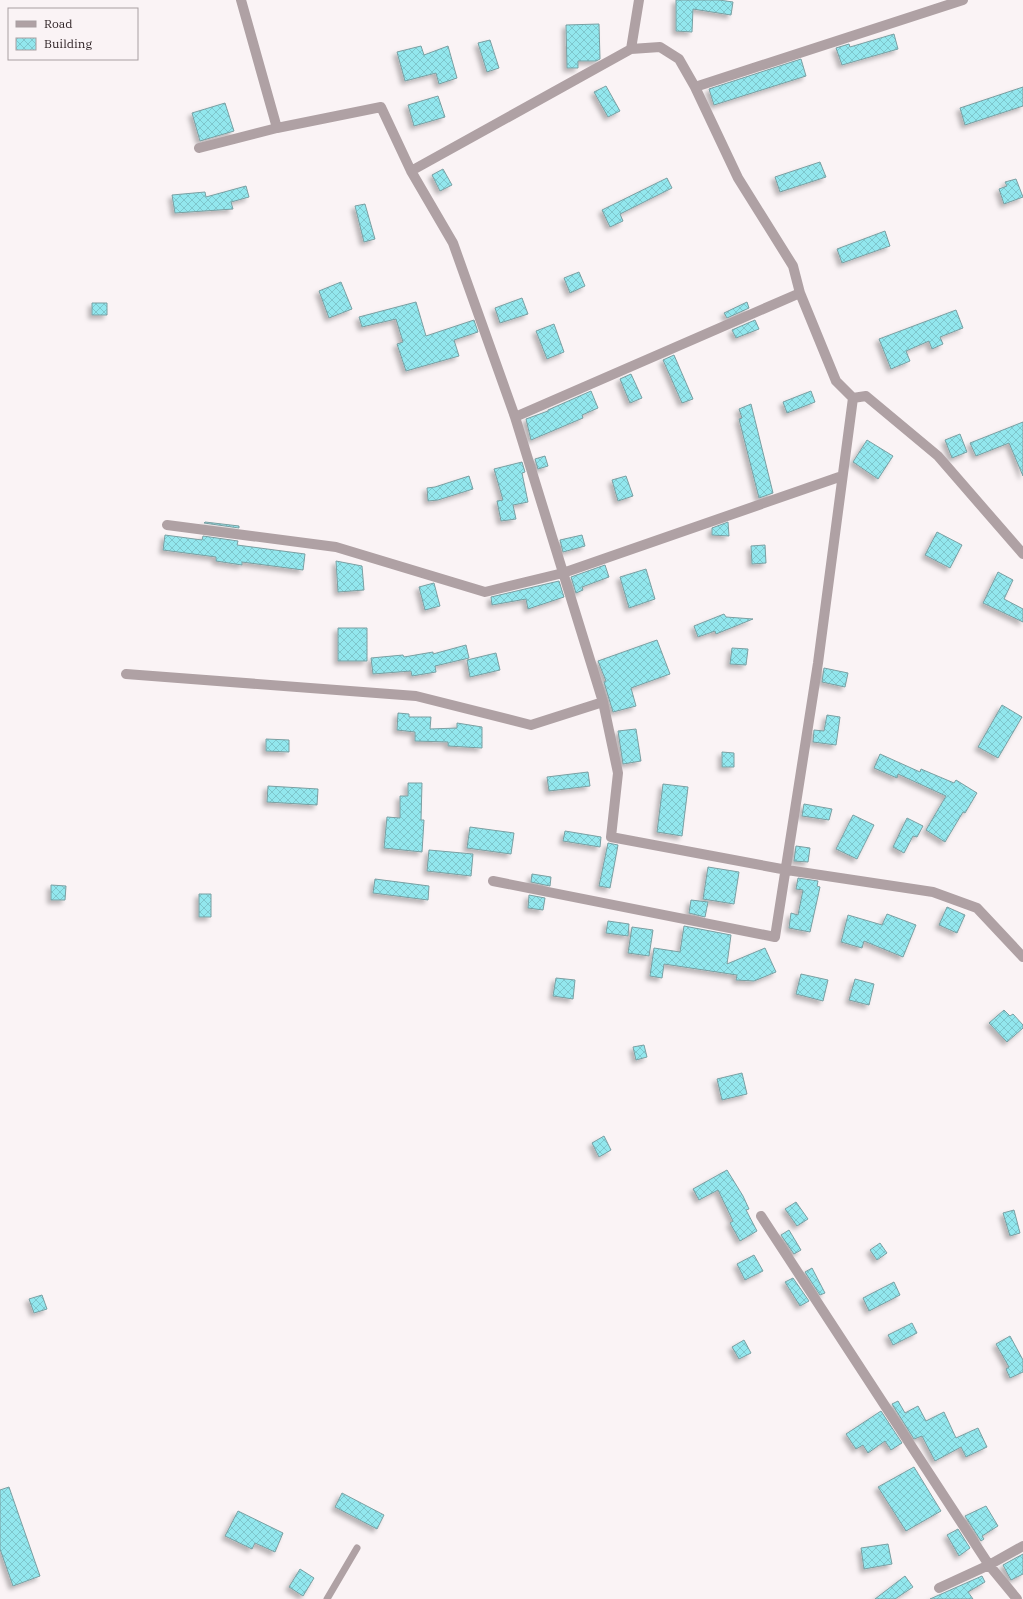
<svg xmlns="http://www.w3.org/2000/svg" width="1023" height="1599" font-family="'IBM Plex Serif',serif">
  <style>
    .building { fill: url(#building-cross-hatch); stroke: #7a9fa2; filter: url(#shadow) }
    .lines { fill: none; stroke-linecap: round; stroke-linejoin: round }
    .service { stroke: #afa1a4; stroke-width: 7 }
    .minor { stroke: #afa1a4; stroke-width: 10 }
  </style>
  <defs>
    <pattern id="building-cross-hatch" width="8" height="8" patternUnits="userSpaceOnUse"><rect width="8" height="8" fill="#92e7ee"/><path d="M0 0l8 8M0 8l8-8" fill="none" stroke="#7ec6cc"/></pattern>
    <filter id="shadow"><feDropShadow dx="-3.5" dy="3.5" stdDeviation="2" flood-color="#0004"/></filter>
  </defs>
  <rect width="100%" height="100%" fill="#faf3f5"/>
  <path class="building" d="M 676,0 L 719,0 L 733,2 L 731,15 L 693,9 L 692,32 L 676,31 Z
    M 599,24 L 600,59 L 596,61 L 578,61 L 578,68 L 567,68 L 566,25 Z
    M 894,34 L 898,49 L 842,65 L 836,48 L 849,44 L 850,47 Z
    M 490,40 L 499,68 L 487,72 L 478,43 Z
    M 421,46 L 424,55 L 448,46 L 457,78 L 439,84 L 436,73 L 405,81 L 397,52 Z
    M 801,59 L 806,76 L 714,105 L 709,89 Z
    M 606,86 L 620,111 L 608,117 L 594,92 Z
    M 1023,87 L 1023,106 L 965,125 L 960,108 Z
    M 438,96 L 445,117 L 414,126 L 408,105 Z
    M 225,103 L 234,131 L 200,141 L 192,113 Z
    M 820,162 L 826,177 L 780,192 L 775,177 Z
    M 443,169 L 452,185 L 440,191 L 432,175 Z
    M 667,178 L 672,188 L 620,214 L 623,221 L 610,227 L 602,210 Z
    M 1016,179 L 1023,197 L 1004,204 L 999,189 L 1007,186 L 1005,182 Z
    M 246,186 L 249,197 L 231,202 L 233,209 L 175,213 L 172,195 L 205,192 L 206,197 Z
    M 365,204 L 375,239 L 364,242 L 355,206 Z
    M 885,231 L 890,246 L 842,263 L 837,249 Z
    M 579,272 L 585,286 L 570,293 L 564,278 Z
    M 341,282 L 352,309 L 329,318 L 319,291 Z
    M 522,298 L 528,314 L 500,323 L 495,308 Z
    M 416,302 L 426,336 L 474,320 L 478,332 L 454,340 L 459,356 L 406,371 L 397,344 L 403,342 L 396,319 L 362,327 L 359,317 Z
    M 747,302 L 749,308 L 727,318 L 724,313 Z
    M 92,303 L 107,303 L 107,315 L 92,315 Z
    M 956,310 L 963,328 L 940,337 L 943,344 L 932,349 L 929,341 L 906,351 L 910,361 L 891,369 L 879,339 Z
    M 755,320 L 759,329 L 736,338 L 732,330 Z
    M 554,324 L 564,352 L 547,359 L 536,331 Z
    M 674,355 L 693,399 L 682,403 L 663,360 Z
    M 631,374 L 642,398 L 630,403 L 620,379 Z
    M 591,391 L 598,408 L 582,415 L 583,418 L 531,440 L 526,419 L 548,411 L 548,410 Z
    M 811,391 L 815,402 L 787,413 L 783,402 Z
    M 751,404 L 773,493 L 759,498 L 739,419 L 742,418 L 739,409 Z
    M 1023,422 L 1023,476 L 1009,443 L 976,456 L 970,443 Z
    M 960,434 L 967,452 L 952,458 L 945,440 Z
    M 867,440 L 893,456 L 878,479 L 853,462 Z
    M 545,456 L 548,466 L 538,469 L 535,459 Z
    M 522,462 L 525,472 L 522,473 L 528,502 L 513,505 L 516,519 L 501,521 L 497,501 L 503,500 L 494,469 Z
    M 469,476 L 473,489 L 438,500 L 428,501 L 427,488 L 435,487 Z
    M 626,476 L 633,496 L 618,501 L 612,480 Z
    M 205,522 L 239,526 L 239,528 L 204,523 Z
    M 728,522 L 729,536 L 712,535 L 712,528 Z
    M 937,532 L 962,545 L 950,568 L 925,555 Z
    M 165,535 L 202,540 L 203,536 L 238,541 L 237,545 L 305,554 L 303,570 L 242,562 L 242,565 L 216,561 L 216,557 L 163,550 Z
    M 582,535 L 585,546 L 563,552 L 560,540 Z
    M 765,545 L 766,563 L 752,564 L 751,546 Z
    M 336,561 L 362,566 L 364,590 L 338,592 Z
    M 605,565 L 609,577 L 582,587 L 583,590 L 576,593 L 571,577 Z
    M 646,569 L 655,599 L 629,608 L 620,577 Z
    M 998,572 L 1013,580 L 1004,599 L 1023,609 L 1023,622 L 983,603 Z
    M 559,581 L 564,597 L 528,609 L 526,599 L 492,605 L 491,597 Z
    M 434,583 L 440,606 L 425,610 L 419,587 Z
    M 724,614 L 726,617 L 753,619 L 716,634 L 715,631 L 698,637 L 694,626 Z
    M 338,628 L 367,628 L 367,661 L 338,661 Z
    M 657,640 L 670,674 L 631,688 L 636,706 L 613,712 L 604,682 L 606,681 L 598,661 Z
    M 466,645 L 469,658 L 435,666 L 436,672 L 412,676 L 411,671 L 373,674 L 371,658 L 403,655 L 404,657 L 433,652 L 433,654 Z
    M 732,648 L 748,649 L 746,665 L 730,664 Z
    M 496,653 L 500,670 L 470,677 L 467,660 Z
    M 824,668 L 848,673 L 845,687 L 822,682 Z
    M 1002,705 L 1022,717 L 998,758 L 978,747 Z
    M 398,713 L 409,714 L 409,717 L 431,717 L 430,729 L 457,728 L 457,723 L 482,727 L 482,748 L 448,746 L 448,742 L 415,741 L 415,732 L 397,730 Z
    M 827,715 L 840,717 L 836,745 L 813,742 L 814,730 L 824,731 Z
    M 636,729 L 641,761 L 623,764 L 618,731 Z
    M 266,739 L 289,740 L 289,752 L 266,751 Z
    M 722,752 L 734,753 L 734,767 L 722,767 Z
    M 880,754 L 920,772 L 921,769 L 954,783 L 956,780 L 977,793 L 965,813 L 963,812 L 945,842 L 926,830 L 946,796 L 898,774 L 897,778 L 874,768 Z
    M 588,772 L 590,786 L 549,791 L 547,777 Z
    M 408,783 L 422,783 L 421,820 L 424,820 L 422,852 L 384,848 L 387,817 L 400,818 L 400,796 L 408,796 Z
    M 663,784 L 688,787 L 682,836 L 657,832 Z
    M 268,786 L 318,789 L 317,805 L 267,802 Z
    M 804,804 L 832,809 L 829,820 L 802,816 Z
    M 853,815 L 874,825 L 857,859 L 836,849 Z
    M 907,818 L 923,826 L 917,837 L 913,836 L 904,853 L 893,847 Z
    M 470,827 L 514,833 L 511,854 L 467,848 Z
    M 565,831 L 601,837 L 600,847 L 563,841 Z
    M 608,843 L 618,845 L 610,888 L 599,886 Z
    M 796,846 L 810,848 L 808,862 L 794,861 Z
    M 429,850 L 473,854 L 471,876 L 427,871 Z
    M 708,867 L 739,872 L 734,904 L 703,899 Z
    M 532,874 L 551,877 L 550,886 L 531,882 Z
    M 798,878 L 818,881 L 817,886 L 820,887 L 810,932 L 789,928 L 791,913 L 798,915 L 803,890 L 796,889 Z
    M 375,879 L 429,886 L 428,900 L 373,893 Z
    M 51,885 L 66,886 L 65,900 L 51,900 Z
    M 199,894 L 211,894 L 211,917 L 199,917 Z
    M 529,895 L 545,898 L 543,910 L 528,908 Z
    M 691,900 L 708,902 L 705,917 L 689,913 Z
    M 947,907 L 965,915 L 957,933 L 939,925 Z
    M 887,914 L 916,925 L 903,957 L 864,941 L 862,948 L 841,942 L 848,915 L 882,925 Z
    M 608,921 L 629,924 L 628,936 L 606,933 Z
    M 684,926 L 731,935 L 727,964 L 765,948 L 776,972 L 754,981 L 736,980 L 737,975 L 664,964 L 662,978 L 650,976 L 654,948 L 680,952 Z
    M 632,927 L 653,930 L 649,956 L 628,953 Z
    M 801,974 L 828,980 L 823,1001 L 796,994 Z
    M 556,978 L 575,980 L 573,999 L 553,996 Z
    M 855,979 L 874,984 L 869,1005 L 849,1000 Z
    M 1004,1010 L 1010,1016 L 1013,1014 L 1023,1025 L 1023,1028 L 1007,1042 L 989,1023 Z
    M 644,1045 L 647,1057 L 636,1060 L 633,1047 Z
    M 742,1073 L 747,1094 L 722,1100 L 717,1079 Z
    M 604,1136 L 611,1150 L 599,1157 L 592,1143 Z
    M 727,1170 L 743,1196 L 749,1209 L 746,1210 L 757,1231 L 740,1241 L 730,1223 L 733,1221 L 718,1190 L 699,1200 L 693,1189 Z
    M 796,1202 L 808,1219 L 797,1226 L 785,1209 Z
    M 1014,1210 L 1020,1233 L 1010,1236 L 1003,1213 Z
    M 789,1230 L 801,1250 L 794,1254 L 781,1235 Z
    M 880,1243 L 887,1253 L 877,1260 L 870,1250 Z
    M 754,1255 L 763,1271 L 745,1280 L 737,1264 Z
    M 812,1268 L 825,1293 L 820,1295 L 805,1272 Z
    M 793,1278 L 809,1301 L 800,1306 L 785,1282 Z
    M 894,1282 L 900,1295 L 869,1311 L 863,1298 Z
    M 42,1295 L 47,1309 L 34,1313 L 29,1299 Z
    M 912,1323 L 917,1333 L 893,1345 L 888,1335 Z
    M 1010,1336 L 1023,1360 L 1023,1372 L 1010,1378 L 1006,1369 L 1009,1367 L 996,1344 Z
    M 744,1340 L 751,1353 L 739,1359 L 732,1347 Z
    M 898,1401 L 905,1413 L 918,1406 L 926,1421 L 944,1412 L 956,1438 L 978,1428 L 987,1447 L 966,1457 L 961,1447 L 935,1461 L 922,1436 L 914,1439 L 892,1404 Z
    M 881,1411 L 902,1443 L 891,1450 L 885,1441 L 868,1453 L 863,1445 L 856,1449 L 846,1434 Z
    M 914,1467 L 941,1511 L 906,1531 L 878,1487 Z
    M 9,1487 L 40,1576 L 13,1586 L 0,1549 L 0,1490 Z
    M 342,1493 L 384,1515 L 377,1529 L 335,1507 Z
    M 986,1506 L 998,1526 L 982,1536 L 984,1539 L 981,1541 L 965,1516 Z
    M 238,1511 L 283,1533 L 275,1552 L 255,1543 L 252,1549 L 225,1536 Z
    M 958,1529 L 970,1548 L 959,1556 L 947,1535 Z
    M 888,1544 L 892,1564 L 864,1569 L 861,1548 Z
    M 1023,1554 L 1023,1574 L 1011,1580 L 1003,1565 Z
    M 300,1569 L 314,1578 L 303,1596 L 289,1587 Z
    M 905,1576 L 913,1587 L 895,1599 L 875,1599 Z
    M 982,1576 L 985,1582 L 968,1592 L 973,1599 L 930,1599 Z"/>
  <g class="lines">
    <path class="service" d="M 327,1599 L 357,1548"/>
    <path class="minor" d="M 241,0 L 277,128
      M 631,49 L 639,0
      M 695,87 L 963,0
      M 199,148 L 277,128 L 381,107 L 411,171 L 453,243 L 515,417 L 603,702 L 618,773 L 611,837 L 787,870 L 933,892 L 977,908 L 1023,957
      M 411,171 L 631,49 L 660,47 L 679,59 L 695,87 L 738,178 L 793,266 L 800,293 L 836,381 L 853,398
      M 853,398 L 866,396 L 938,456 L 1023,554
      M 515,417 L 800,293
      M 167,525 L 336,547 L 485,592 L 563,573 L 842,476
      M 126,674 L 416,696 L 531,725 L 603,702
      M 493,881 L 775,937 L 818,663 L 853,398
      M 761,1216 L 989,1565 L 1017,1599
      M 939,1588 L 989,1565 L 1023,1546"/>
  </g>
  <rect x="8" y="8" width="130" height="52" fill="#faf3f5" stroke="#a89fa2"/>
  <rect x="16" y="21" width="20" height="6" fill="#afa1a4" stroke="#a89fa2"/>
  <text x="44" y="28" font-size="12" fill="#2e2225">Road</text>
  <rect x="16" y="38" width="20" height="12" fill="url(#building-cross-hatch)" stroke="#a89fa2"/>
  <text x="44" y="48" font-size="12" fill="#2e2225">Building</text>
</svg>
